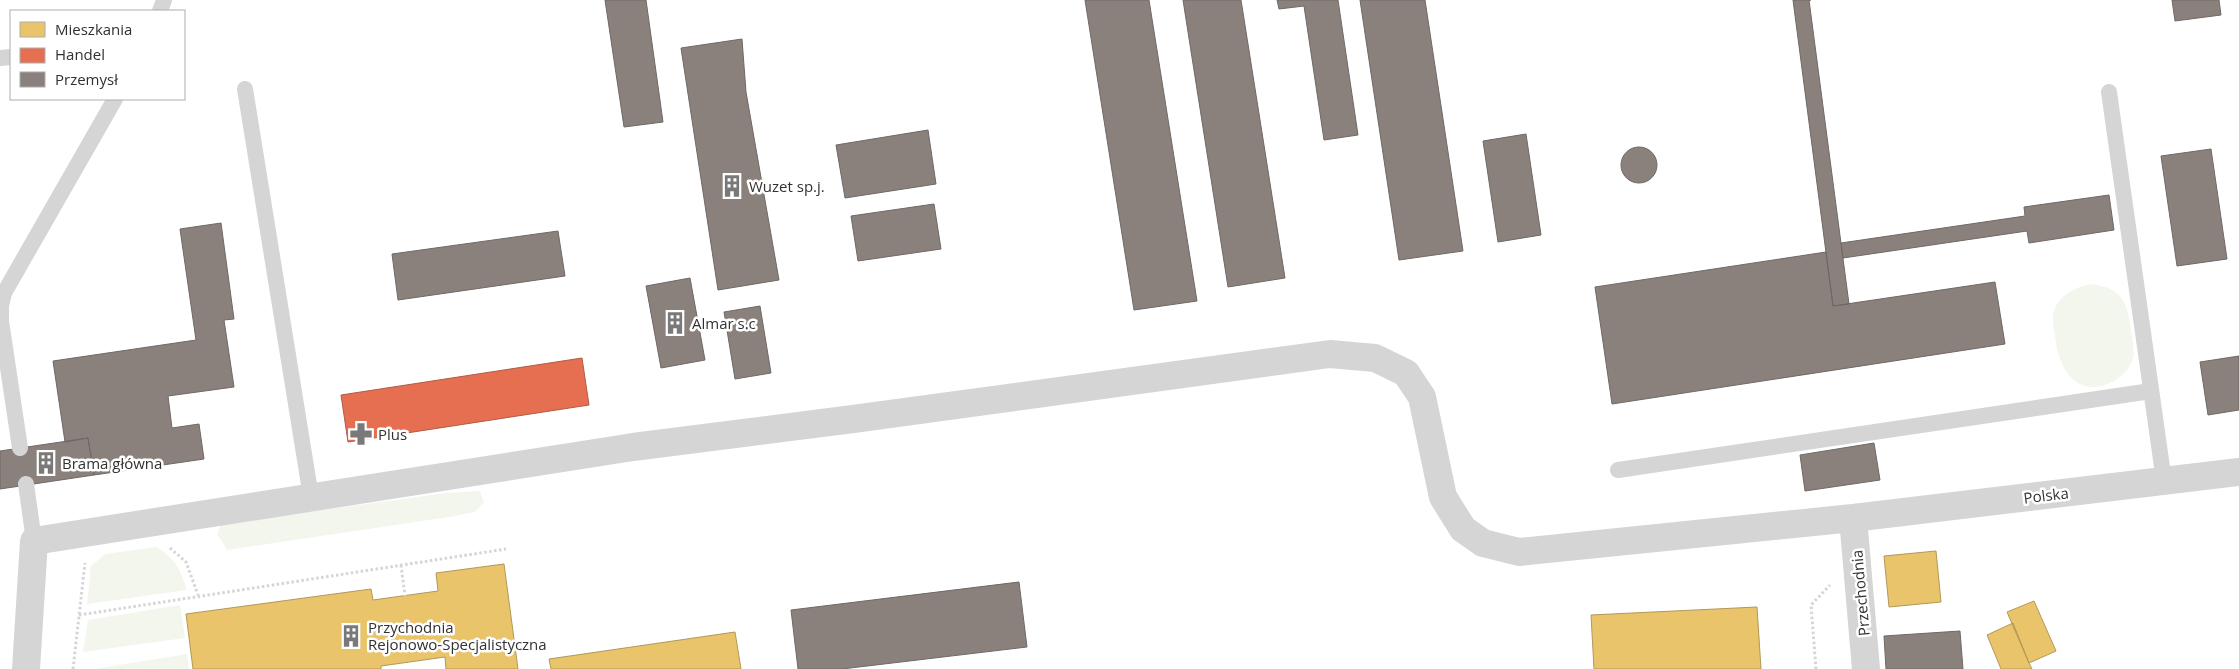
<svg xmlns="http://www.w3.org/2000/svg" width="2239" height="669" font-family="'Open Sans',sans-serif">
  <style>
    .green { fill: #f3f6ed }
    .homes { fill: #e9c46a; stroke: #b29859 }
    .shops { fill: #e76f51; stroke: #b05c47 }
    .industry { fill: #8a817c; stroke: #6f6966 }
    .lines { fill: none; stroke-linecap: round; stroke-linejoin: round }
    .path { stroke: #d5d5d5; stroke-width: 3; stroke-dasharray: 2.5 2.5; stroke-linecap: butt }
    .service { stroke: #d5d5d5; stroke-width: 16 }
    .minor { stroke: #d5d5d5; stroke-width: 28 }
    .labels { text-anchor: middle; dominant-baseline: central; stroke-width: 5; stroke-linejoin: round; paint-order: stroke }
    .poi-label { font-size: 15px; fill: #313131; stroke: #fff; text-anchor: start }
    .street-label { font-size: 15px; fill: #313131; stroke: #fff }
  </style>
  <rect width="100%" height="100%" fill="#fff"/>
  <path class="green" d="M 2091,284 C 2126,288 2128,307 2132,337 C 2133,347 2136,355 2131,363 C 2126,374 2116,381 2105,385 C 2072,396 2057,362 2055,335 C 2054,329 2052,322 2053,316 C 2055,297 2075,287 2091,284 Z
    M 480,491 L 484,502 L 475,512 L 449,517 L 227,550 L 217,534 L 221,525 L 233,522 L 447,493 Z
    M 157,547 C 176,560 180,568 187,590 L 87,604 L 91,566 L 105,554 Z
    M 180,605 L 185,638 L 83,652 L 88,620 Z
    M 187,654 L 189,669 L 94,669 Z"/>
  <path class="homes" d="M 1936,551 L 1941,602 L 1889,607 L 1884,556 Z
    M 504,564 L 518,669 L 446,669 L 445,657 L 381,666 L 381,669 L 193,669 L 186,614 L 371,589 L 373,600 L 438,591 L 436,573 Z
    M 2034,601 L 2056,651 L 2029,663 L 2007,612 Z
    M 1757,607 L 1761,669 L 1594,669 L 1591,615 Z
    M 2013,623 L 2029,663 L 2032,669 L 2001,669 L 1987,635 Z
    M 735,632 L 741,669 L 551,669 L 549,659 Z"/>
  <path class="shops" d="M 582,358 L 589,405 L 348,442 L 341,395 Z"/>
  <path class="industry" d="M 605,0 L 646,0 L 663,122 L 624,127 Z
    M 1085,0 L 1149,0 L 1197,301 L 1134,310 Z
    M 1183,0 L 1241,0 L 1285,278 L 1228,287 Z
    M 1277,0 L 1338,0 L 1358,135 L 1324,140 L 1304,6 L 1279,9 Z
    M 1360,0 L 1425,0 L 1463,251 L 1399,260 Z
    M 1793,0 L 1811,0 L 1809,0 L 1849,304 L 1833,306 Z
    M 2172,0 L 2219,0 L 2221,15 L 2175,21 Z
    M 742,39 L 746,92 L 779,280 L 718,290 L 681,48 Z
    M 928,130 L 936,184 L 845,198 L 836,145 Z
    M 1526,134 L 1541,235 L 1498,242 L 1483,141 Z
    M1621 165a18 18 0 1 1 36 0a18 18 0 1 1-36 0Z
    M 2211,149 L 2227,259 L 2177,266 L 2161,156 Z
    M 2109,195 L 2114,230 L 2029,243 L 2027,231 L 1843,258 L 1841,243 L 2025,216 L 2024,207 Z
    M 934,204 L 941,249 L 858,261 L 851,216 Z
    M 221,223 L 234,319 L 224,320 L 234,387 L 168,396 L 172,428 L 199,424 L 204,459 L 94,475 L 88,438 L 65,442 L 53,361 L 196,340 L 180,229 Z
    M 558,231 L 565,276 L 398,300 L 392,254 Z
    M 1826,252 L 1833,306 L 1995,282 L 2005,344 L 1612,404 L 1595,287 Z
    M 690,278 L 705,360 L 661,368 L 646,286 Z
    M 760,306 L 771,373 L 735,379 L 724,312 Z
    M 2239,356 L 2239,410 L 2208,415 L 2200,362 Z
    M 88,438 L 94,475 L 0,489 L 0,451 Z
    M 1874,443 L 1880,480 L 1805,491 L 1800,455 Z
    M 1019,582 L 1027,647 L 842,669 L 798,669 L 791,610 Z
    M 1960,631 L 1963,669 L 1886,669 L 1884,636 Z"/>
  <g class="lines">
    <path class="path" d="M 170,548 L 186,562 L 198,595
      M 401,565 L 405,596
      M 79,615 L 506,549
      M 73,669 L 85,563
      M 1816,669 L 1811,605 L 1830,585"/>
    <path class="service" d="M 160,11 L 164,0
      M 0,58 L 11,57
      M 245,89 L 311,497
      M 2109,92 L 2164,481
      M 20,448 L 1,321 L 1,306 L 4,293 L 115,99
      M 1618,470 L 2151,391
      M 26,484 L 34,541"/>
    <path class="minor" d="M 1853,518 L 1866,669
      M 26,669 L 34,541 L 633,447 L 853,419 L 1330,354 L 1375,358 L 1406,373 L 1422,397 L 1443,497 L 1463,529 L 1483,543 L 1519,552 L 1853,518 L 2239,472"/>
  </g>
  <defs>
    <symbol id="building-bare" viewBox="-9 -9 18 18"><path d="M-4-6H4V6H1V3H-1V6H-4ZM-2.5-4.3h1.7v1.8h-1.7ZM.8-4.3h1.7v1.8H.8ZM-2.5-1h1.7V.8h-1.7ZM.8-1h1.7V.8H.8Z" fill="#797979" stroke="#fff" stroke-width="2.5" paint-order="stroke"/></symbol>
    <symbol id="pharmacy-bare" viewBox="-9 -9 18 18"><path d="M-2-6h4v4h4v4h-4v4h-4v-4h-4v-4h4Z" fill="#797979" stroke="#fff" stroke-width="2.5" paint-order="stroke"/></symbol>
  </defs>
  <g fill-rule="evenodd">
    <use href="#building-bare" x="716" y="170" width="32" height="32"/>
    <use href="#building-bare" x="659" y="307" width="32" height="32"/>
    <use href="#pharmacy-bare" x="345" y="418" width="32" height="32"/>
    <use href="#building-bare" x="30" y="447" width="32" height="32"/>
    <use href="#building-bare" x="335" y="620" width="32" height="32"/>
  </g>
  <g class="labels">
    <g class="poi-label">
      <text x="749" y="186">Wuzet sp.j.</text>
      <text x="692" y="323">Almar s.c</text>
      <text x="378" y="434">Plus</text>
      <text x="62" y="463">Brama główna</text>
      <text x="368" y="627">Przychodnia<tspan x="368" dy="17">Rejonowo-Specjalistyczna</tspan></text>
    </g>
    <g class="street-label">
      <text transform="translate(2046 495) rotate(-7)">Polska</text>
      <text transform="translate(1860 593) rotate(-95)">Przechodnia</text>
    </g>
  </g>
  <rect x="10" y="10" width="175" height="90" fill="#ffffff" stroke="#adadad"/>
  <rect x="20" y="22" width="25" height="15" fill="#e9c46a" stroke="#adadad"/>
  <text x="55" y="35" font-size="15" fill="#313131">Mieszkania</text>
  <rect x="20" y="48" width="25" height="15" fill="#e76f51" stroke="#adadad"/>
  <text x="55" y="60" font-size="15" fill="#313131">Handel</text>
  <rect x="20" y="72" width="25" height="15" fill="#8a817c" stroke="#adadad"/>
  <text x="55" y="85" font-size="15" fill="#313131">Przemysł</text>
</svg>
